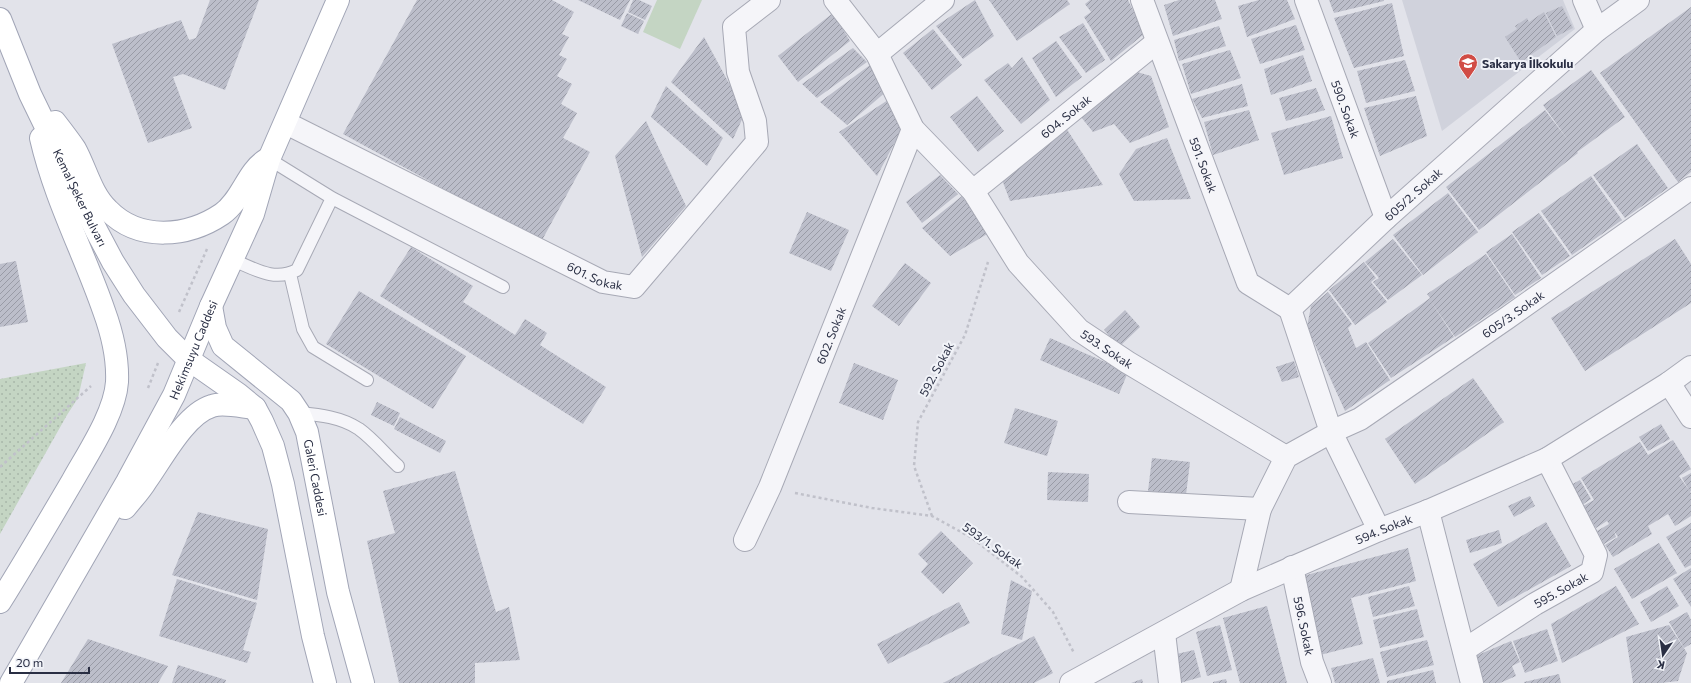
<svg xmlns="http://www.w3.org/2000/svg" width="1691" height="683" font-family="Commissioner,sans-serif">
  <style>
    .built { fill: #d0d2dc }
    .park { fill: url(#park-dots) }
    .pitch { fill: #c4d5c3 }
    .building { fill: url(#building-hatch) }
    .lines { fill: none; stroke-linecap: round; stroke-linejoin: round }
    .service-casing { stroke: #a7a9b5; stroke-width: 14 }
    .minor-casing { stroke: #a7a9b5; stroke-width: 24 }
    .primary-casing { stroke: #a1a5b6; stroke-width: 24 }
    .path { stroke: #c0c1ca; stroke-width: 2.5; stroke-dasharray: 3 3; stroke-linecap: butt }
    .service { stroke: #f5f5f9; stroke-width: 12 }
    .minor { stroke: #f5f5f9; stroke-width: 22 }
    .primary { stroke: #fff; stroke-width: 22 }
    .labels { text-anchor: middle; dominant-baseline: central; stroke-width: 4; stroke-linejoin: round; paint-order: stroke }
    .poi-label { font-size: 12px; font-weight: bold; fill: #292e43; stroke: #f1f3f8; text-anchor: start }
    .street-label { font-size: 12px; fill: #292e43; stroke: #f1f3f8 }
  </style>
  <defs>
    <pattern id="park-dots" width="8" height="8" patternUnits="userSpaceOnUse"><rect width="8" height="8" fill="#c4d5c3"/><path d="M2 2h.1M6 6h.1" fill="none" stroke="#a8b7a9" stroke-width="1.8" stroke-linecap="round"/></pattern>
    <pattern id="building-hatch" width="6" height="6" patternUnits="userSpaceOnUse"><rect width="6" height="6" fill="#bcbeca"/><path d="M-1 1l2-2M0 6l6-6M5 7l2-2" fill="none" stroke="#999ba6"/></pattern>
  </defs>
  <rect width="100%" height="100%" fill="#e2e3ea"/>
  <path class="built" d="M 1402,0 L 1563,0 L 1575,29 L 1442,131 Z"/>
  <path class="park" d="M 86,363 L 78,398 L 67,415 L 0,534 L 0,379 Z"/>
  <path class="pitch" d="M 657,0 L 702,0 L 680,49 L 643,32 Z"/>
  <path class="building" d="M 210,0 L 259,0 L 225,90 L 183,74 L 173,77 L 192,128 L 148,143 L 112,44 L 181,20 L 189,40 L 196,38 Z
    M 417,0 L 552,0 L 574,12 L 562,34 L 569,37 L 559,55 L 567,59 L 557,76 L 572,84 L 561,104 L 577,113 L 563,138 L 590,152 L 541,242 L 343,134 Z
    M 578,0 L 630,0 L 620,20 Z
    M 633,0 L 639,0 L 652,6 L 645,20 L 628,12 Z
    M 975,0 L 994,36 L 963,59 L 936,26 Z
    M 989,0 L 1067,0 L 1070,4 L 1017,41 Z
    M 1090,0 L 1128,0 L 1144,34 L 1111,61 L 1084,17 L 1091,12 L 1085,4 Z
    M 1179,0 L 1215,0 L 1222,19 L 1173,36 L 1164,5 Z
    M 1259,0 L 1287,0 L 1295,19 L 1247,37 L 1238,6 Z
    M 1329,0 L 1384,0 L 1384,1 L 1334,13 Z
    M 1392,3 L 1404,56 L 1354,68 L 1334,18 Z
    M 1562,6 L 1573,28 L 1557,36 L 1546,13 Z
    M 1691,7 L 1691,172 L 1678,182 L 1600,73 Z
    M 1544,12 L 1556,37 L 1521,62 L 1505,37 L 1517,29 L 1515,26 L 1527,18 L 1529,22 Z
    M 627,13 L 644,21 L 638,34 L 621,26 Z
    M 833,13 L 850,41 L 798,82 L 778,56 Z
    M 1083,23 L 1105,60 L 1086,73 L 1059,37 Z
    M 1296,25 L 1305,50 L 1260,64 L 1251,39 Z
    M 1219,26 L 1226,46 L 1179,61 L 1174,40 Z
    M 933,29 L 962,65 L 932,90 L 903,53 Z
    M 704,37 L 745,113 L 733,139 L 671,82 Z
    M 1056,41 L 1082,77 L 1056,97 L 1032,58 Z
    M 853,48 L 867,62 L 817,98 L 802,84 Z
    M 1230,50 L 1241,78 L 1191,94 L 1182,64 Z
    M 1303,55 L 1312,81 L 1271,95 L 1264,69 Z
    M 1022,57 L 1050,100 L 1021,124 L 984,80 L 1008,63 L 1012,68 Z
    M 1405,60 L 1415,91 L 1366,103 L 1357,71 Z
    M 870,65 L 887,91 L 847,125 L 820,102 Z
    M 1591,70 L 1625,117 L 1577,152 L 1578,153 L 1479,230 L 1446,187 L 1545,110 L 1568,140 L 1543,105 Z
    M 1137,72 L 1151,76 L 1169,127 L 1130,143 L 1114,124 L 1093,132 L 1081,117 Z
    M 1242,84 L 1248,106 L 1202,118 L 1192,99 Z
    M 666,86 L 723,138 L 707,166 L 651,117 Z
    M 1316,88 L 1325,110 L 1286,121 L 1279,98 Z
    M 977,96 L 1004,131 L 978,152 L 950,117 Z
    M 1416,96 L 1427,136 L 1380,156 L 1364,108 Z
    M 888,100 L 904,125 L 877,176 L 839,132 Z
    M 1249,110 L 1259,140 L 1213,155 L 1204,122 Z
    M 1331,116 L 1343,158 L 1284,175 L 1271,133 Z
    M 646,121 L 686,206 L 642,257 L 615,156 Z
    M 1066,128 L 1103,185 L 1010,201 L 1001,177 Z
    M 1167,138 L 1191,199 L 1134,201 L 1119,174 L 1136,149 Z
    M 1637,144 L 1668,188 L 1625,218 L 1593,175 Z
    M 940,175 L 958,194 L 922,223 L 906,202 Z
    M 1591,176 L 1622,220 L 1572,255 L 1541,211 Z
    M 1448,193 L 1478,232 L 1423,275 L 1393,235 Z
    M 962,196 L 989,233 L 950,256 L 922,228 Z
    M 807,212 L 849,230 L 831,271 L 789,253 Z
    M 1539,213 L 1570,256 L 1542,275 L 1512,232 Z
    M 1512,234 L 1541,278 L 1515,295 L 1486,252 Z
    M 1393,239 L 1422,275 L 1388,300 L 1373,282 L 1379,278 L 1365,262 Z
    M 1675,239 L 1691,264 L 1691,303 L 1585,371 L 1551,318 Z
    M 411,247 L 473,286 L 463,302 L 515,335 L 525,319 L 547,333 L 540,345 L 606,387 L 583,424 L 380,296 Z
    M 1486,254 L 1515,297 L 1455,337 L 1430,300 L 1454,337 L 1391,378 L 1368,343 L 1430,298 L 1427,294 Z
    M 16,261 L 28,322 L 0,327 L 0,264 Z
    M 1364,262 L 1376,278 L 1371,282 L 1387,302 L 1355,325 L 1329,290 Z
    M 905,263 L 931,283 L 899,326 L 872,306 Z
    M 359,291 L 466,356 L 433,409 L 326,344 Z
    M 1328,292 L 1352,324 L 1348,328 L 1356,348 L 1366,342 L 1390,380 L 1345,411 L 1307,327 L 1311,306 Z
    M 1125,310 L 1140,327 L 1119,347 L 1104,330 Z
    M 1050,338 L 1128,372 L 1119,394 L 1040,360 Z
    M 1294,361 L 1299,377 L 1282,382 L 1276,367 Z
    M 854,363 L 898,380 L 883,420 L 839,403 Z
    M 1473,378 L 1504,422 L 1415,484 L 1385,439 Z
    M 377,402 L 400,413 L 394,426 L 371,415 Z
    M 1015,408 L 1058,421 L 1047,456 L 1004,443 Z
    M 400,417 L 446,441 L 440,453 L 394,429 Z
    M 1661,424 L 1670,439 L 1648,451 L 1639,437 Z
    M 1673,440 L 1691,469 L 1679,476 L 1691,493 L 1691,516 L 1675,526 L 1668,514 L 1648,526 L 1652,534 L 1613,557 L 1605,545 L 1618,537 L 1614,531 L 1616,537 L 1604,544 L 1597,531 L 1609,524 L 1607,521 L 1596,528 L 1583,506 L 1594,500 L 1581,478 L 1640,442 L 1648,455 Z
    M 1152,458 L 1190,462 L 1186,495 L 1148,491 Z
    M 455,471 L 496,612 L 509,607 L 520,660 L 475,663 L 475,683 L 399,683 L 367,541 L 395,533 L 383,491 Z
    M 1048,472 L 1089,474 L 1088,502 L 1047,500 Z
    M 1691,473 L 1691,491 L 1690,492 L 1682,478 Z
    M 1580,480 L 1591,499 L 1579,507 L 1567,487 Z
    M 1530,496 L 1535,506 L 1514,517 L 1508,506 Z
    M 198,512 L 268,529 L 257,600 L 172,575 Z
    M 1546,522 L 1571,566 L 1498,607 L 1473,564 Z
    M 1691,523 L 1691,565 L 1685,568 L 1666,537 Z
    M 1499,530 L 1502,543 L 1470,553 L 1466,540 Z
    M 941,531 L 973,563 L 943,594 L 921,572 L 928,564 L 918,554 Z
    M 1659,543 L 1677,573 L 1632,599 L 1614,569 Z
    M 1408,548 L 1416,581 L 1351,598 L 1363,644 L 1320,655 L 1299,577 Z
    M 1691,568 L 1691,607 L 1673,579 Z
    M 177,579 L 257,603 L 243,650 L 251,652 L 247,663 L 159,636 Z
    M 1011,580 L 1032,591 L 1022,640 L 1001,634 Z
    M 1409,586 L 1415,606 L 1373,617 L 1368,597 Z
    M 1616,586 L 1639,624 L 1562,663 L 1551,624 Z
    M 1667,586 L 1679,606 L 1651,622 L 1640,602 Z
    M 959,602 L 970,623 L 888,664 L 877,644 Z
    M 1267,606 L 1287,683 L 1240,683 L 1223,618 Z
    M 1417,609 L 1424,637 L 1380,648 L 1373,620 Z
    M 1687,612 L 1691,620 L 1691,644 L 1684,648 L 1669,622 Z
    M 1220,625 L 1232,670 L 1207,676 L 1196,632 Z
    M 1669,625 L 1687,653 L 1678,681 L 1661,683 L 1633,683 L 1626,637 Z
    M 1547,629 L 1558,661 L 1525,673 L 1513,641 Z
    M 1034,636 L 1053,673 L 1034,683 L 943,683 Z
    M 88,639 L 168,666 L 158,683 L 61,683 Z
    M 1427,640 L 1434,665 L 1387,677 L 1380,652 Z
    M 1511,641 L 1520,662 L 1512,666 L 1516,676 L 1500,683 L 1484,683 L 1473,657 Z
    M 1194,650 L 1201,677 L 1180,683 L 1172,655 Z
    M 1373,658 L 1380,683 L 1335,683 L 1331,668 Z
    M 178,665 L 226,680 L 225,683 L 172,683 Z
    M 1433,670 L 1436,683 L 1387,683 L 1387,681 Z
    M 1559,674 L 1561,683 L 1524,683 L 1524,682 Z
    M 1142,679 L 1143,683 L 1131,683 Z
    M 1226,679 L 1227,683 L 1213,683 L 1213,682 Z"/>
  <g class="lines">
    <defs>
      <path id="service" d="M 269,159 L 332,198 L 503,287
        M 233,260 C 255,269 274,282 297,270 L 332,198
        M 290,274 L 303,329 L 313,347 L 367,380
        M 299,413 C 320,415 341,417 359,429 C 373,439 385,454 398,466"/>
      <g id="minor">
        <path id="s1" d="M 835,0 L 877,54 L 913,129 L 973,191 L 1018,263 L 1079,330 L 1127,362 L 1286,457"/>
        <path id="s2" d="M 1142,0 L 1248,283 L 1290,309"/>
        <path id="s3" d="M 1306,0 L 1386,218"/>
        <path d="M 1584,0 L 1597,30"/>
        <path d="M 877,54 L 943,0"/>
        <path id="s4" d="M 286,123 L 603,282 L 634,287 L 757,142 L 755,121 L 738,72 L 734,27 L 769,0"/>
        <path id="s5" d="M 973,191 L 1157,42"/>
        <path d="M 1669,383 L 1691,417"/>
        <path d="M 1129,502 L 1260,509"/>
        <path d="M 1428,511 L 1472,683"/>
        <path id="s6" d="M 1379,530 L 1331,432 L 1290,309 L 1386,218 L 1597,30 L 1638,0"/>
        <path id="s7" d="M 745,540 L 770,487 L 913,129"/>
        <path id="s8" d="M 1292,567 L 1312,662 L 1320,683"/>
        <path id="s9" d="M 1241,590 L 1260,509 L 1286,457 L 1331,432 L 1360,419 L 1507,318 L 1691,188"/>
        <path d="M 1164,633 L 1170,683"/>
        <path id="s10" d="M 1464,650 L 1535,604 L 1592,572 L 1596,555 L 1547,459"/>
        <path id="s11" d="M 1071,683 L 1241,590 L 1379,530 L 1428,511 L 1547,459 L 1669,383 L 1691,367"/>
      </g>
      <g id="primary">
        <path id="s12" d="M 0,19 L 30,94 L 96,230 L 113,262 L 134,295 L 167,338 L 188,359 L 238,394 L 255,408 L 262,421 L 273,446 L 283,484 L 313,636 L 325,683"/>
        <path d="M 55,122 C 62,131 69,140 75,149 C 86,169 91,194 108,210 C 139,242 188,237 222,214 C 242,200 247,172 266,160"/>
        <path id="s13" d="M 211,306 L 215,328 L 223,346 L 291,401 L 299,413 L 307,432 L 338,592 L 363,683"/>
        <path d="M 125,508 C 132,499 140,491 146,481 C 162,459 185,414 212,406 C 223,402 243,407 255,408"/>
        <path d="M 0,602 C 25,562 49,521 73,480 C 88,453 115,413 117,382 C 118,359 112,333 104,311 C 84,253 55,199 41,138"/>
        <path id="s14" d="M 11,683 L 127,482 L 174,395 L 211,306 L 253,214 L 269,159 L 338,0"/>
      </g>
    </defs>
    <use href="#service" class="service-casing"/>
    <use href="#minor" class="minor-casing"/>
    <use href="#primary" class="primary-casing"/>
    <path class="path" d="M 179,312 L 207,249
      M 148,388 L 158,363
      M 0,467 L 91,386
      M 795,493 L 872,508 L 932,516 L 972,538 L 1022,577 L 1053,612 L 1074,653
      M 932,516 L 914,466 L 918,422 L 965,335 L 988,262"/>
    <use href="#service" class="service"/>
    <use href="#minor" class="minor"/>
    <use href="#primary" class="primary"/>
  </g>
  <defs>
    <symbol id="school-pin" viewBox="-11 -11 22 30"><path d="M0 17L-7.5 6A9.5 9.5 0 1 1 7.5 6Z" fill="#d14c45" stroke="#f1f3f8"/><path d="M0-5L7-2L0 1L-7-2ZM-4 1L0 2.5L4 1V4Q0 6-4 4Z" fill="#fff"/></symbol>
  </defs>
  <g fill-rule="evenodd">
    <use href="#school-pin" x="1457" y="52" width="22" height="30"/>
  </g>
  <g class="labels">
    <g class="poi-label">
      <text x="1482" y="63">Sakarya İlkokulu</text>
    </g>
    <g class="street-label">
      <text stroke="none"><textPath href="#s3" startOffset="116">590. Sokak</textPath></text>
      <text stroke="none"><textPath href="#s5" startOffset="119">604. Sokak</textPath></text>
      <text stroke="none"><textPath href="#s2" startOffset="176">591. Sokak</textPath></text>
      <text stroke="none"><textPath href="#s6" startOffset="407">605/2. Sokak</textPath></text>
      <text stroke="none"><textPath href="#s12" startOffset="196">Kemal Şeker Bulvarı</textPath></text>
      <text stroke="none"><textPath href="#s4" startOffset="345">601. Sokak</textPath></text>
      <text stroke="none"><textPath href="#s9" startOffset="410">605/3. Sokak</textPath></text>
      <text stroke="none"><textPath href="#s7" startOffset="222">602. Sokak</textPath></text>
      <text stroke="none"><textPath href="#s1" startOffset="447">593. Sokak</textPath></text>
      <text stroke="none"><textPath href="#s14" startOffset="380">Hekimsuyu Caddesi</textPath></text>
      <text transform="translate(936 369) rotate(-62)">592. Sokak</text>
      <text stroke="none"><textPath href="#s13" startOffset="211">Galeri Caddesi</textPath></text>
      <text stroke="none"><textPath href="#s11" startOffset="349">594. Sokak</textPath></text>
      <text transform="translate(993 545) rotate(35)">593/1. Sokak</text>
      <text stroke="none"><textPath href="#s10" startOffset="114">595. Sokak</textPath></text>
      <text stroke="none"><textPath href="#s8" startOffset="60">596. Sokak</textPath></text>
    </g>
  </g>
  <g transform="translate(1663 655) rotate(193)" stroke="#f1f3f8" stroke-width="3" paint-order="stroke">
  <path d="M0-3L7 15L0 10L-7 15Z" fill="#292e43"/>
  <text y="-6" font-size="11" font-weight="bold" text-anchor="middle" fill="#292e43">K</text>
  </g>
  <path d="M10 667v6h79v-6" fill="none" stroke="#292e43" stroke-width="2"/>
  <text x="16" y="667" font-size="12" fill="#292e43" stroke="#f1f3f8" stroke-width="3" paint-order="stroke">20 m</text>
</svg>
